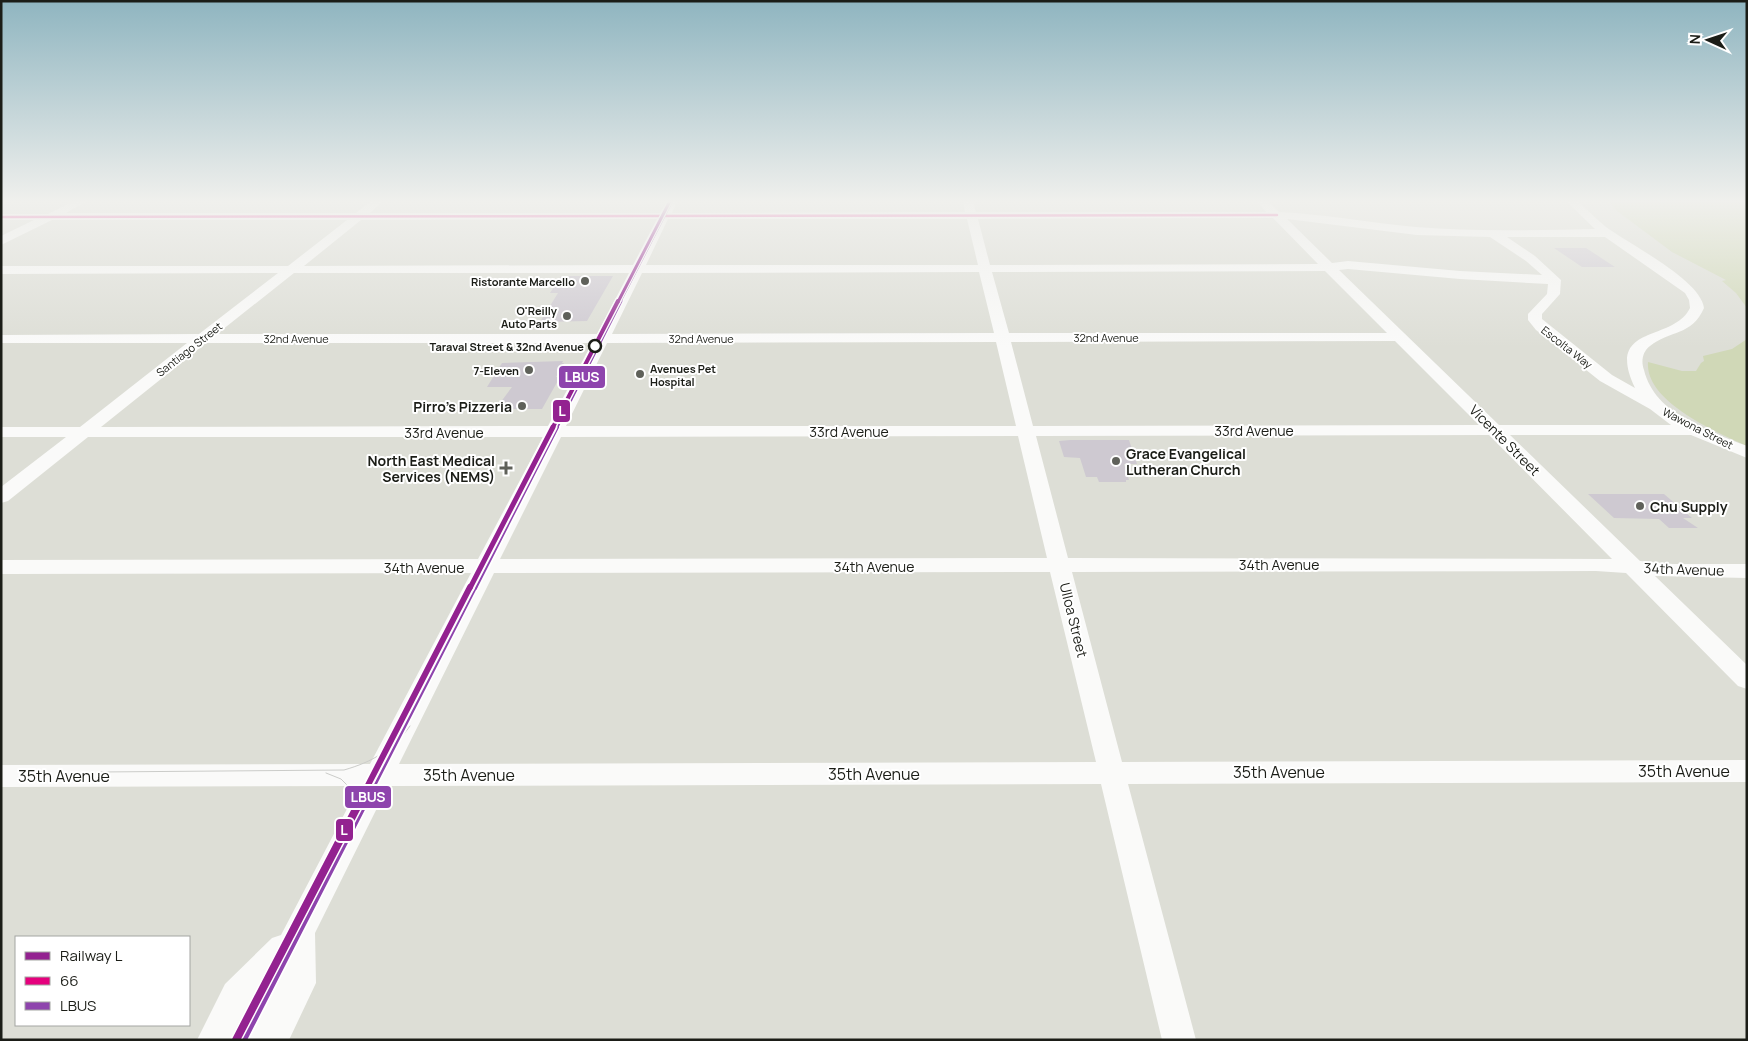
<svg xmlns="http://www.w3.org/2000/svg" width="1748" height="1041" font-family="Manrope,sans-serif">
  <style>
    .green { fill: #d0d8b7 }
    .building { fill: #cec9d1 }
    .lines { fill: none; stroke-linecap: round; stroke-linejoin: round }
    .minor { fill: #fafaf9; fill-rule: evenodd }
    .tram-far1 { stroke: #cbccc9; stroke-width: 1 }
    .tram { stroke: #cbccc9; stroke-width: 2 }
    .bus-1-casing { stroke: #fff; stroke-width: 5 }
    .bus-2-far4-casing { stroke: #fff; stroke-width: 5 }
    .bus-2-far3-casing { stroke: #fff; stroke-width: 6 }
    .bus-2-far2-casing { stroke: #fff; stroke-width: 8 }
    .bus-2-far1-casing { stroke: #fff; stroke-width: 8 }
    .bus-2-casing { stroke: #fff; stroke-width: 9 }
    .bus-1 { stroke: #e5007d; stroke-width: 2.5 }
    .bus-2-far4 { stroke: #8e44ad; stroke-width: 2.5 }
    .bus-2-far3 { stroke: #8e44ad; stroke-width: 3 }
    .bus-2-far2 { stroke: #8e44ad; stroke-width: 4 }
    .bus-2-far1 { stroke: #8e44ad; stroke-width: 4.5 }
    .bus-2 { stroke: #8e44ad; stroke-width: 5.5 }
    .rail-1-far4-casing { stroke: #fff; stroke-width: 5.5 }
    .rail-1-far3-casing { stroke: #fff; stroke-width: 7 }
    .rail-1-far2-casing { stroke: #fff; stroke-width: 9 }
    .rail-1-far1-casing { stroke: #fff; stroke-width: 10 }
    .rail-1-casing { stroke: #fff; stroke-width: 11 }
    .rail-1-far4 { stroke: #932290; stroke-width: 3 }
    .rail-1-far3 { stroke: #932290; stroke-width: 4 }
    .rail-1-far2 { stroke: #932290; stroke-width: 5 }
    .rail-1-far1 { stroke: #932290; stroke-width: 6 }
    .rail-1 { stroke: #932290; stroke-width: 8 }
    .poi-dot { fill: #5f615a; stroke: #fff; stroke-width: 2 }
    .stop-dot { fill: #fff; stroke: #1b1d17; stroke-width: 2.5 }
    .labels { text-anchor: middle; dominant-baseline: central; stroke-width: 4; stroke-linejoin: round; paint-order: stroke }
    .far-poi-label { font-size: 11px; font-weight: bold; fill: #1b1d17; stroke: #fff; text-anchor: end }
    .far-street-label { font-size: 11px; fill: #1b1d17; stroke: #fff }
    .far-stop-label { font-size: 11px; font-weight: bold; fill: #1b1d17; stroke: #fff; text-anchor: end }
    .poi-label { font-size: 14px; font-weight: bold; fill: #1b1d17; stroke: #fff; text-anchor: end }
    .street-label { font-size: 14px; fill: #1b1d17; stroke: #fff }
    .near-street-label { font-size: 16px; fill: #1b1d17; stroke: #fff }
    .line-badge { stroke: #fff; stroke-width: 2 }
    .badge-label { font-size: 14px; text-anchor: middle; font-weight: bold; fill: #fff }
  </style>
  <rect width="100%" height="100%" fill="#ddded6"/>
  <path class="green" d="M 1609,201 L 1747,201 L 1747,308 L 1736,293 L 1722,281 L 1726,280 L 1672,252 L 1617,211 Z
    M 1747,339 L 1747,446 C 1717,432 1645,402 1648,362 L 1682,371 L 1696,371 L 1701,363 L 1704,361 L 1703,356 L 1732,349 Z"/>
  <path class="building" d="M 1554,248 L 1586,248 L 1615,267 L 1582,267 Z
    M 561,276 L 613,276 L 587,321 L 540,322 L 558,293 L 550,293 Z
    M 563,361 L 562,363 L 564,363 L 556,377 L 560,377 L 542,409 L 498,409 L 501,404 L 500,403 L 512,387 L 487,387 L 502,363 Z
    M 1070,440 L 1129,440 L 1137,464 L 1124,464 L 1129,480 L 1126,480 L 1126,482 L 1099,482 L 1097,477 L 1086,477 L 1080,458 L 1064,457 L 1059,441 Z
    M 1588,494 L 1664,494 L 1692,518 L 1683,518 L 1698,528 L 1669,528 L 1659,519 L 1614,518 Z"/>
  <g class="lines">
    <path class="minor" d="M 74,201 L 87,201 L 66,213 L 356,213 L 371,201 L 383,201 L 370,213 L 660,213 L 667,201 L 677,201 L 672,213 L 965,212 L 963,201 L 973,201 L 976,212 L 1266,212 L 1257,201 L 1268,201 L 1279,212 C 1325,214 1370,223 1416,227 C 1475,232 1535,230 1595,229 L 1566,201 L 1577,201 C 1587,209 1596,219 1606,227 C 1629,244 1701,280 1704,308 C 1692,336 1670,330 1650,346 C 1642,352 1641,362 1644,370 C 1655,415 1709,431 1747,446 L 1747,458 L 1691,435 L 1510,435 L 1640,561 L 1673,564 L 1747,564 L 1747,578 L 1655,576 L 1747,665 L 1747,689 L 1738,686 L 1626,573 L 1596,571 L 1072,572 L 1122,762 L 1747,760 L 1747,782 L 1128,784 L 1196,1040 L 1162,1040 L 1101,784 L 388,786 L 315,933 L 316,983 L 289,1040 L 197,1040 L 225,984 L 272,938 L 281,935 L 359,786 L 1,787 L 1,765 L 370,764 L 471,573 L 1,574 L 1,560 L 478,559 L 543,437 L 88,437 L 8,501 L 1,503 L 1,487 L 66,437 L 1,437 L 1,427 L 80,427 L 187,343 L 1,343 L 1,335 L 199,334 L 278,273 L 1,274 L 1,266 L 288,266 L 347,220 L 52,220 L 1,245 L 1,236 L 34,220 L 1,220 L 1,214 L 48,214 ZM 1273,218 L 1318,264 L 990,265 L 978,219 ZM 657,219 L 633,265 L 304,266 L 361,220 ZM 668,219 L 967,219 L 978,265 L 646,265 ZM 1287,219 L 1417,235 L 1490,237 L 1526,261 L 1542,275 L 1460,271 L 1348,261 L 1332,263 ZM 1507,237 L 1605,237 L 1685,293 L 1689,300 L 1690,308 C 1673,343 1604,323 1635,388 L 1612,375 L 1542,319 L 1542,314 L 1560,294 L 1561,280 L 1535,256 ZM 1348,269 L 1460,279 L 1548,284 L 1547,294 L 1528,314 L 1528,320 L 1536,330 L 1600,381 L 1650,409 L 1671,425 L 1499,425 L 1339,270 ZM 1325,271 L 1387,333 L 1009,333 L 992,272 ZM 979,272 L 994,333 L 612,334 L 642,273 ZM 294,273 L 629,273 L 597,334 L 217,334 ZM 1395,341 L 1479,425 L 1033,426 L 1011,342 ZM 996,342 L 1016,426 L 566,426 L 607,343 ZM 206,343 L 592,343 L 548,426 L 101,427 ZM 1489,435 L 1612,559 L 1068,558 L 1036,436 ZM 1018,436 L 1047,558 L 500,559 L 561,437 ZM 1050,572 L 1096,762 L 399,764 L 494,573 Z"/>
    <path class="tram-far1" d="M 100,772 L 344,770 C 372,762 393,750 410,726
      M 326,773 L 341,779 L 351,789"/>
    <path class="tram" d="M 342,834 L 352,808 L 350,788"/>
    <defs>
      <path id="bus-1" d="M 1,217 L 1277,215"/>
      <path id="bus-2-far4" d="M 620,302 L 672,201"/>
      <path id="bus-2-far3" d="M 556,429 L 621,301"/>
      <path id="bus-2-far2" d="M 475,588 L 557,427"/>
      <path id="bus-2-far1" d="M 372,789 L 475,587"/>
      <path id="bus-2" d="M 244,1040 L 373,788"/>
    </defs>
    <use href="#bus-1" class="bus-1-casing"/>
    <use href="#bus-2-far4" class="bus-2-far4-casing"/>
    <use href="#bus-2-far3" class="bus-2-far3-casing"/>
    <use href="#bus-2-far2" class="bus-2-far2-casing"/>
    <use href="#bus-2-far1" class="bus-2-far1-casing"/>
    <use href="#bus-2" class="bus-2-casing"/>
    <use href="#bus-1" class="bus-1"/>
    <use href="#bus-2-far4" class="bus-2-far4"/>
    <use href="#bus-2-far3" class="bus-2-far3"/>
    <use href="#bus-2-far2" class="bus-2-far2"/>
    <use href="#bus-2-far1" class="bus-2-far1"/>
    <use href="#bus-2" class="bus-2"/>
    <defs>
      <path id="rail-1-far4" d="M 618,302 L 670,201"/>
      <path id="rail-1-far3" d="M 552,429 L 618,301"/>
      <path id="rail-1-far2" d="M 470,588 L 553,427"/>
      <path id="rail-1-far1" d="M 366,789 L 470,587"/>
      <path id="rail-1" d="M 236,1040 L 367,788"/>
    </defs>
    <use href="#rail-1-far4" class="rail-1-far4-casing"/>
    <use href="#rail-1-far3" class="rail-1-far3-casing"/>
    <use href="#rail-1-far2" class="rail-1-far2-casing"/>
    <use href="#rail-1-far1" class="rail-1-far1-casing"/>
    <use href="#rail-1" class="rail-1-casing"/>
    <use href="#rail-1-far4" class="rail-1-far4"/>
    <use href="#rail-1-far3" class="rail-1-far3"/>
    <use href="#rail-1-far2" class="rail-1-far2"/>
    <use href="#rail-1-far1" class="rail-1-far1"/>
    <use href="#rail-1" class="rail-1"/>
  </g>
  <linearGradient id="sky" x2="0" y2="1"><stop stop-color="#8fb5c0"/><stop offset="0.58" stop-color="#f0f0ed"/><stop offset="1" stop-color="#f0f0ed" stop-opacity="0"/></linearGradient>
  <rect width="1748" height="347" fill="url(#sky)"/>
  <g class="poi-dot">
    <circle cx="585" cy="281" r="5"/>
    <circle cx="567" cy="316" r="5"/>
    <circle cx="529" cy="370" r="5"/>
    <circle cx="640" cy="374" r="5"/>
    <circle cx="522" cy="406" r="5"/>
    <circle cx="1116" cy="461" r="5"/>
    <path d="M503.5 460.5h5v5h5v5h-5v5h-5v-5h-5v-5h5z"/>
    <circle cx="1640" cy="506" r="5"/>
  </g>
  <circle class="stop-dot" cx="595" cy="346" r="6"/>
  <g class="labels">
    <g class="far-poi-label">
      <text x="575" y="281">Ristorante Marcello</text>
      <text x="557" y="310">O'Reilly<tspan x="557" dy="13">Auto Parts</tspan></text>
      <text x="650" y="368" text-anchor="start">Avenues Pet<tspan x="650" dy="13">Hospital</tspan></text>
      <text x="519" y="370">7-Eleven</text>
    </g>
    <g class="far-street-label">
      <text x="1106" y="337">32nd Avenue</text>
      <text x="296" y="338">32nd Avenue</text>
      <text x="701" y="338">32nd Avenue</text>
      <text transform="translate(1567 347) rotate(38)">Escolta Way</text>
      <text transform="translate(189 349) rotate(-38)">Santiago Street</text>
      <text transform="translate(1698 428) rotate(27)">Wawona Street</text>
    </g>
    <g class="far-stop-label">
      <text x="584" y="346">Taraval Street &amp; 32nd Avenue</text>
    </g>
    <g class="poi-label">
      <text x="512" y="406">Pirro's Pizzeria</text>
      <text x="1126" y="453" text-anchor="start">Grace Evangelical<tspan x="1126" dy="16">Lutheran Church</tspan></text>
      <text x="495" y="460">North East Medical<tspan x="495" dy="16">Services (NEMS)</tspan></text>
      <text x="1650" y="506" text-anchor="start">Chu Supply</text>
    </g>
    <g class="street-label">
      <text x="1254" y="430">33rd Avenue</text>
      <text x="849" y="431">33rd Avenue</text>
      <text x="444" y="432">33rd Avenue</text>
      <text transform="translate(1505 440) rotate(45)">Vicente Street</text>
      <text x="1279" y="564">34th Avenue</text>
      <text x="874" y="566">34th Avenue</text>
      <text x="424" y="567">34th Avenue</text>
      <text transform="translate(1684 569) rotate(2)">34th Avenue</text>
      <text transform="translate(1074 620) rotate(76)">Ulloa Street</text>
    </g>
    <g class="near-street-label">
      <text x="1684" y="771">35th Avenue</text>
      <text x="1279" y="772">35th Avenue</text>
      <text x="874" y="774">35th Avenue</text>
      <text x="469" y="775">35th Avenue</text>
      <text x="64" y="776">35th Avenue</text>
    </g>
  </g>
  <g class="line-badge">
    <rect x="558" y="365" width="48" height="24" rx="5" fill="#8e44ad"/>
    <rect x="552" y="399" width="19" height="24" rx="5" fill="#932290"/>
    <rect x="344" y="785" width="48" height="24" rx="5" fill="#8e44ad"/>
    <rect x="335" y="818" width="19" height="24" rx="5" fill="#932290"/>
  </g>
  <g class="badge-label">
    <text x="582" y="382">LBUS</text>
    <text x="562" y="416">L</text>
    <text x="368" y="802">LBUS</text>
    <text x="344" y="835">L</text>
  </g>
  <rect width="1748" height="1041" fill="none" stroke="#1b1d17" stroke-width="5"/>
  <rect x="15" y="936" width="175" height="90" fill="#ffffff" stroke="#a4a5a2"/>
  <rect x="25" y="952" width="25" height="8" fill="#932290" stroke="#a4a5a2"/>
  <text x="60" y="961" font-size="15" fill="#1b1d17">Railway L</text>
  <rect x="25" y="977" width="25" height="8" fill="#e5007d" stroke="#a4a5a2"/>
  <text x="60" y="986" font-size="15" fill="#1b1d17">66</text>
  <rect x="25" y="1002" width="25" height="8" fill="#8e44ad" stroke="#a4a5a2"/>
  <text x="60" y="1011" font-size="15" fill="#1b1d17">LBUS</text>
  <g transform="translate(1708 40) rotate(273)" stroke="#ffffff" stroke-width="4" paint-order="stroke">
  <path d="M0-4L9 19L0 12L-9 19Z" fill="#1b1d17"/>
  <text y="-8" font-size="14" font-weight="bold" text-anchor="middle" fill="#1b1d17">N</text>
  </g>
</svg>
